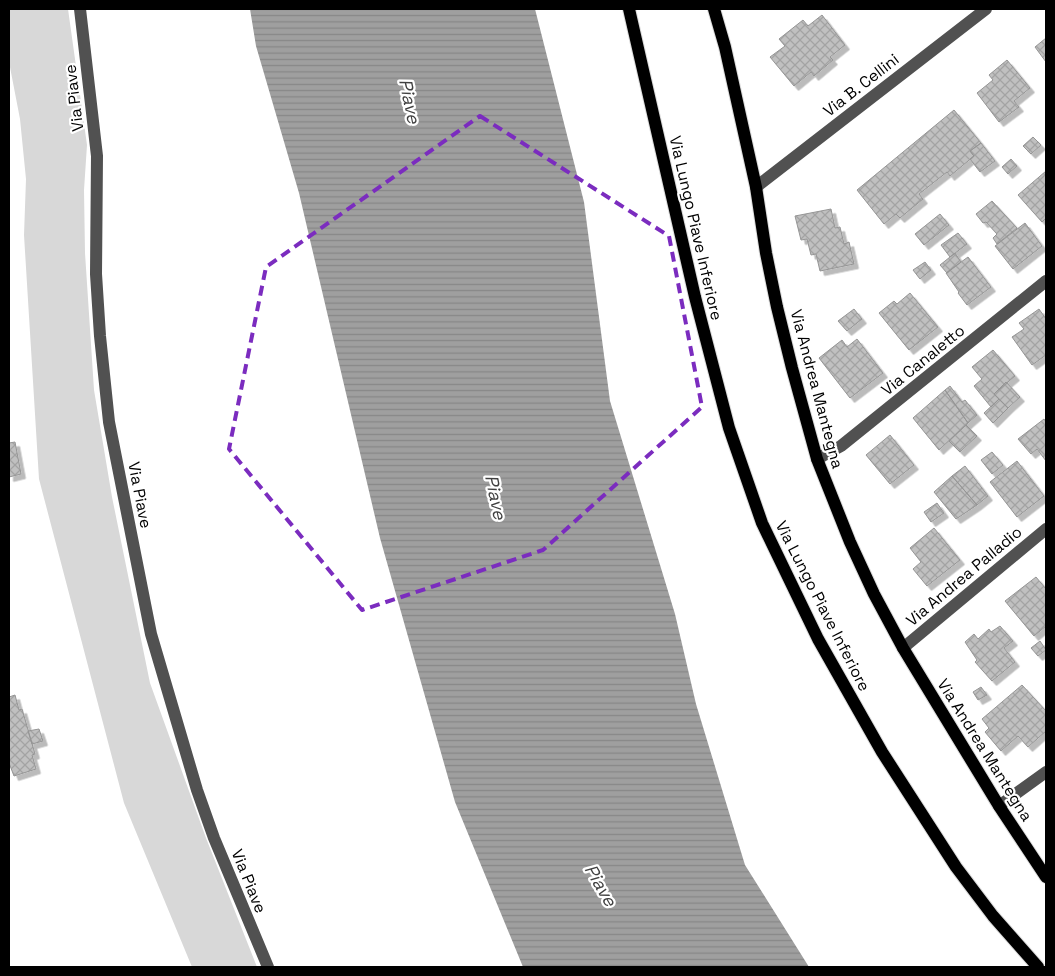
<svg xmlns="http://www.w3.org/2000/svg" width="1055" height="976" font-family="'Space Grotesk',sans-serif">
  <style>
    .grass { fill: #d8d8d8 }
    .water { fill: url(#water-rules) }
    .building { fill: url(#building-cross-hatch); stroke: #959595; filter: url(#shadow) }
    .lines { fill: none; stroke-linecap: round; stroke-linejoin: round }
    .major-casing { stroke: #dbdbdb; stroke-width: 14 }
    .minor { stroke: #515151; stroke-width: 12 }
    .major { stroke: #000; stroke-width: 12 }
    .marked { fill: none; stroke: #7b2cbf; stroke-width: 4; stroke-dasharray: 10 6; stroke-linejoin: round }
    .labels { text-anchor: middle; dominant-baseline: central; stroke-width: 4.5; stroke-linejoin: round; paint-order: stroke }
    .street-label { font-size: 16px; fill: #000; stroke: #fff }
    .water-label { font-size: 18px; font-style: italic; fill: #404040; stroke: #fff }
  </style>
  <defs>
    <pattern id="water-rules" width="6" height="5" patternUnits="userSpaceOnUse" patternTransform="scale(1.25)"><rect width="6" height="5" fill="#9f9f9f"/><path d="M0 2.5h6" fill="none" stroke="#878787"/></pattern>
    <pattern id="building-cross-hatch" width="8" height="8" patternUnits="userSpaceOnUse" patternTransform="scale(1.25)"><rect width="8" height="8" fill="#c0c0c0"/><path d="M0 0l8 8M0 8l8-8" fill="none" stroke="#a3a3a3"/></pattern>
    <filter id="shadow"><feDropShadow dx="4.5" dy="4.5" stdDeviation="0" flood-color="#0004"/></filter>
  </defs>
  <rect width="100%" height="100%" fill="#fff"/>
  <path class="grass" d="M 9,9 L 68,9 L 87,145 L 84,190 L 85,253 L 94,390 L 112,497 L 150,683 L 206,838 L 257,967 L 192,967 L 124,803 L 39,479 L 24,235 L 26,179 L 20,119 L 9,62 Z"/>
  <path class="water" d="M 250,9 L 535,9 L 584,202 L 610,401 L 675,614 L 696,704 L 745,865 L 809,967 L 523,967 L 455,802 L 380,538 L 299,193 L 256,46 Z"/>
  <path class="building" d="M 822,15 L 845,45 L 830,57 L 833,60 L 814,76 L 811,72 L 794,86 L 770,57 L 785,46 L 779,39 L 803,20 L 808,26 Z
    M 1046,38 L 1046,62 L 1035,47 Z
    M 1007,60 L 1030,88 L 1014,101 L 1019,107 L 999,122 L 977,93 L 993,80 L 989,75 Z
    M 954,110 L 981,143 L 970,151 L 974,156 L 950,176 L 947,172 L 919,194 L 923,199 L 900,218 L 896,214 L 884,224 L 857,190 Z
    M 1033,137 L 1041,145 L 1031,154 L 1023,146 Z
    M 981,143 L 995,161 L 980,172 L 970,159 L 974,156 L 970,151 Z
    M 1011,159 L 1017,166 L 1008,174 L 1002,167 Z
    M 1046,171 L 1046,218 L 1042,222 L 1018,195 Z
    M 992,201 L 1017,228 L 997,244 L 993,238 L 997,234 L 986,222 L 983,223 L 976,214 Z
    M 831,209 L 835,228 L 840,227 L 844,244 L 849,242 L 854,264 L 820,271 L 816,254 L 811,255 L 807,239 L 801,240 L 795,216 Z
    M 940,214 L 949,225 L 924,245 L 915,234 Z
    M 1025,223 L 1042,246 L 1013,269 L 995,246 Z
    M 958,233 L 967,244 L 950,257 L 941,245 Z
    M 955,253 L 961,262 L 947,273 L 940,265 Z
    M 968,257 L 991,287 L 967,305 L 958,293 L 959,292 L 946,273 Z
    M 925,262 L 931,270 L 920,279 L 913,270 Z
    M 910,293 L 938,327 L 909,350 L 879,313 L 894,301 L 897,304 Z
    M 854,309 L 862,319 L 847,331 L 838,321 Z
    M 1039,309 L 1046,319 L 1046,355 L 1032,365 L 1012,337 L 1024,329 L 1019,323 Z
    M 857,339 L 883,373 L 850,398 L 819,358 L 842,340 L 847,347 Z
    M 993,350 L 1015,376 L 994,394 L 999,399 L 991,407 L 974,386 L 982,379 L 972,367 Z
    M 1006,382 L 1020,397 L 1008,408 L 994,394 Z
    M 950,386 L 962,402 L 965,400 L 977,415 L 968,423 L 945,390 Z
    M 945,390 L 968,423 L 939,450 L 913,418 Z
    M 999,399 L 1008,408 L 993,423 L 984,413 Z
    M 1044,419 L 1046,422 L 1046,461 L 1037,449 L 1031,454 L 1018,439 Z
    M 966,425 L 977,436 L 960,452 L 949,441 Z
    M 890,435 L 914,465 L 890,484 L 866,455 Z
    M 15,442 L 21,474 L 9,477 L 9,443 Z
    M 992,452 L 1003,465 L 992,474 L 981,460 Z
    M 1017,461 L 1044,496 L 1017,517 L 990,482 Z
    M 965,466 L 988,496 L 977,505 L 952,476 Z
    M 952,476 L 977,505 L 956,519 L 934,492 Z
    M 937,503 L 944,513 L 931,522 L 924,512 Z
    M 934,528 L 960,560 L 927,586 L 913,569 L 921,562 L 910,548 Z
    M 1036,577 L 1046,589 L 1046,626 L 1034,636 L 1005,601 Z
    M 1000,626 L 1013,641 L 1004,648 L 1015,662 L 992,681 L 975,662 L 977,660 L 965,642 L 974,634 L 978,639 L 989,629 L 991,632 Z
    M 1040,641 L 1046,650 L 1038,656 L 1031,648 Z
    M 1022,685 L 1046,711 L 1046,731 L 1028,747 L 1018,736 L 1001,751 L 985,732 L 989,728 L 982,719 Z
    M 981,687 L 987,695 L 978,700 L 973,692 Z
    M 15,695 L 19,710 L 22,709 L 35,754 L 32,755 L 36,769 L 14,776 L 9,763 L 9,697 Z
    M 39,729 L 43,741 L 32,744 L 28,731 Z"/>
  <g class="lines">
    <defs>
      <path id="major" d="M 629,9 L 695,297 L 729,428 L 762,523 L 818,639 L 882,752 L 956,867 L 993,916 L 1038,967
        M 714,9 L 725,47 L 756,187 L 766,253 L 777,307 L 792,368 L 817,459 L 850,542 L 874,594 L 903,648 L 999,806 L 1046,877"/>
    </defs>
    <use href="#major" class="major-casing"/>
    <path class="minor" d="M 80,9 L 97,156 L 96,274 L 100,336 L 109,422 L 151,634 L 197,790 L 214,838 L 268,967
      M 756,187 L 986,9
      M 817,459 L 841,446 L 1046,281
      M 903,648 L 1046,529
      M 999,806 L 1046,772"/>
    <use href="#major" class="major"/>
  </g>
  <path class="marked" d="M 480,116 L 669,236 L 702,407 L 543,550 L 362,610 L 229,449 L 266,267 Z"/>
  <g class="labels">
    <g class="street-label">
      <text transform="translate(861 85) rotate(-38)">Via B. Cellini</text>
      <text transform="translate(74 98) rotate(-97)">Via Piave</text>
      <text transform="translate(696 228) rotate(77)">Via Lungo Piave Inferiore</text>
      <text transform="translate(923 360) rotate(-39)">Via Canaletto</text>
      <text transform="translate(817 389) rotate(75)">Via Andrea Mantegna</text>
      <text transform="translate(140 495) rotate(79)">Via Piave</text>
      <text transform="translate(964 576) rotate(-40)">Via Andrea Palladio</text>
      <text transform="translate(823 606) rotate(63)">Via Lungo Piave Inferiore</text>
      <text transform="translate(985 750) rotate(58)">Via Andrea Mantegna</text>
      <text transform="translate(249 881) rotate(68)">Via Piave</text>
    </g>
    <g class="water-label">
      <text transform="translate(410 101) rotate(78)">Piave</text>
      <text transform="translate(496 497) rotate(78)">Piave</text>
      <text transform="translate(601 885) rotate(60)">Piave</text>
    </g>
  </g>
  <rect width="1055" height="976" fill="none" stroke="#000000" stroke-width="20"/>
</svg>
